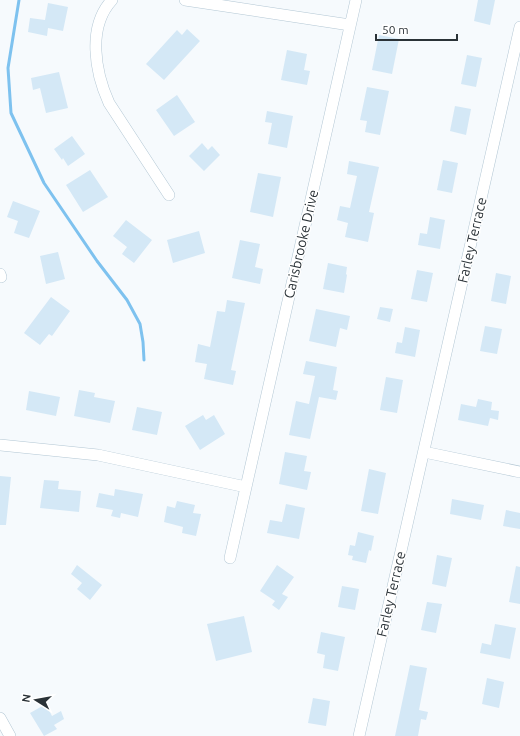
<svg xmlns="http://www.w3.org/2000/svg" width="520" height="736" font-family="Ubuntu,sans-serif">
  <style>
    .lines { fill: none; stroke-linecap: round; stroke-linejoin: round }
    .stream { stroke: #7ec2ef; stroke-width: 3 }
    .building { fill: #d4e8f6 }
    .minor-casing { stroke: #b3c7d4; stroke-width: 12 }
    .minor { stroke: #fff; stroke-width: 11 }
    .labels { text-anchor: middle; dominant-baseline: central; stroke-width: 3; stroke-linejoin: round; paint-order: stroke }
    .street-label { font-size: 14px; fill: #2a3237; stroke: #fff }
  </style>
  <rect width="100%" height="100%" fill="#f6fafd"/>
  <g class="lines">
    <path class="stream" d="M 19,0 L 8,68 L 11,113 L 44,183 L 97,261 L 127,300 L 140,324 L 143,342 L 144,360"/>
  </g>
  <path class="building" d="M 478,0 L 495,0 L 490,25 L 474,21 Z
    M 48,3 L 68,7 L 63,31 L 48,28 L 47,36 L 28,32 L 30,18 L 45,20 Z
    M 187,29 L 200,41 L 164,80 L 146,64 L 177,30 L 182,35 Z
    M 379,35 L 399,39 L 392,74 L 372,70 Z
    M 287,50 L 307,54 L 304,70 L 310,71 L 307,85 L 281,80 Z
    M 467,55 L 482,58 L 476,87 L 461,84 Z
    M 59,72 L 68,108 L 46,113 L 40,88 L 33,90 L 31,78 Z
    M 367,87 L 389,91 L 380,135 L 365,132 L 367,121 L 360,120 Z
    M 177,95 L 195,122 L 174,136 L 156,110 Z
    M 455,106 L 471,109 L 466,135 L 450,131 Z
    M 267,111 L 293,116 L 287,148 L 268,144 L 272,123 L 265,122 Z
    M 72,136 L 85,154 L 68,166 L 63,158 L 62,160 L 54,149 Z
    M 202,143 L 208,150 L 212,146 L 220,155 L 204,171 L 189,156 Z
    M 443,160 L 458,163 L 452,193 L 437,190 Z
    M 349,161 L 379,167 L 369,212 L 374,213 L 368,242 L 345,237 L 348,223 L 337,220 L 340,206 L 350,208 L 357,176 L 347,174 Z
    M 90,170 L 108,197 L 83,212 L 66,185 Z
    M 258,173 L 281,177 L 273,217 L 250,212 Z
    M 13,201 L 40,211 L 29,238 L 14,233 L 18,221 L 7,217 Z
    M 430,217 L 445,220 L 440,249 L 418,245 L 420,233 L 427,234 Z
    M 126,220 L 152,240 L 134,263 L 122,254 L 127,247 L 113,236 Z
    M 199,231 L 205,253 L 173,263 L 167,240 Z
    M 240,240 L 260,244 L 255,267 L 263,269 L 260,284 L 232,278 Z
    M 58,252 L 65,279 L 46,284 L 40,256 Z
    M 328,263 L 347,267 L 346,274 L 347,275 L 344,293 L 323,289 Z
    M 417,270 L 433,273 L 427,302 L 411,299 Z
    M 496,273 L 511,276 L 506,304 L 491,301 Z
    M 51,297 L 70,311 L 52,336 L 49,334 L 40,345 L 24,333 Z
    M 227,300 L 245,303 L 231,370 L 236,371 L 233,385 L 204,379 L 207,364 L 195,362 L 198,344 L 210,347 L 217,311 L 225,312 Z
    M 380,307 L 393,309 L 390,322 L 377,319 Z
    M 316,309 L 350,316 L 347,330 L 340,328 L 336,347 L 309,341 Z
    M 485,326 L 502,329 L 497,354 L 480,351 Z
    M 405,327 L 420,330 L 415,357 L 395,353 L 397,342 L 402,343 Z
    M 306,361 L 337,367 L 333,390 L 338,391 L 336,400 L 319,397 L 310,439 L 289,435 L 296,401 L 309,404 L 315,376 L 303,374 Z
    M 386,377 L 403,380 L 397,413 L 380,410 Z
    M 79,390 L 95,393 L 94,397 L 115,401 L 110,423 L 74,416 Z
    M 29,391 L 60,397 L 56,416 L 26,410 Z
    M 478,399 L 492,402 L 491,410 L 499,411 L 498,420 L 490,418 L 488,426 L 458,420 L 461,404 L 476,407 Z
    M 137,407 L 162,412 L 157,435 L 132,430 Z
    M 203,415 L 206,420 L 214,415 L 225,434 L 200,450 L 185,426 Z
    M 285,452 L 307,456 L 304,471 L 311,472 L 307,490 L 279,484 Z
    M 369,469 L 386,473 L 378,514 L 361,511 Z
    M 0,476 L 11,477 L 6,525 L 0,525 Z
    M 44,480 L 59,481 L 58,489 L 81,491 L 79,512 L 40,508 Z
    M 115,489 L 143,494 L 138,517 L 121,513 L 120,518 L 111,516 L 113,510 L 96,507 L 99,493 L 114,496 Z
    M 452,499 L 484,505 L 481,520 L 450,514 Z
    M 177,501 L 195,505 L 193,513 L 201,514 L 196,536 L 182,533 L 183,527 L 164,522 L 167,506 L 175,508 Z
    M 286,504 L 305,508 L 299,539 L 267,533 L 270,520 L 282,522 Z
    M 506,510 L 520,513 L 520,529 L 503,526 Z
    M 358,532 L 374,536 L 371,551 L 369,550 L 366,563 L 352,560 L 353,556 L 348,555 L 350,545 L 355,546 Z
    M 437,555 L 452,558 L 446,587 L 432,584 Z
    M 77,565 L 102,585 L 90,600 L 77,589 L 82,583 L 71,574 Z
    M 277,565 L 294,577 L 282,594 L 288,597 L 279,610 L 272,605 L 275,601 L 260,591 Z
    M 516,566 L 520,567 L 520,604 L 509,602 Z
    M 342,586 L 359,589 L 355,610 L 338,607 Z
    M 427,602 L 442,604 L 436,633 L 421,630 Z
    M 244,616 L 252,652 L 216,661 L 207,624 Z
    M 495,624 L 516,628 L 510,659 L 480,653 L 482,643 L 491,645 Z
    M 321,632 L 345,637 L 338,671 L 323,668 L 325,655 L 317,653 Z
    M 410,665 L 427,668 L 419,710 L 428,712 L 426,720 L 421,719 L 418,736 L 395,736 Z
    M 487,678 L 504,682 L 499,708 L 482,704 Z
    M 313,698 L 330,701 L 326,726 L 308,723 Z
    M 46,704 L 52,716 L 61,711 L 64,719 L 54,725 L 57,729 L 44,736 L 30,713 Z"/>
  <g class="lines">
    <defs>
      <path id="minor" d="M 112,0 C 87,27 95,72 109,103 L 169,195
        M 185,0 L 350,25
        M 0,274 L 1,277
        M 0,445 L 98,455 L 246,487
        M 424,452 L 520,472
        M 230,558 L 356,0
        M 0,718 L 10,736
        M 359,736 L 520,27"/>
    </defs>
    <use href="#minor" class="minor-casing"/>
    <use href="#minor" class="minor"/>
  </g>
  <g class="labels">
    <g class="street-label">
      <text transform="translate(472 240) rotate(-77)">Farley Terrace</text>
      <text transform="translate(301 244) rotate(-77)">Carisbrooke Drive</text>
      <text transform="translate(391 594) rotate(-77)">Farley Terrace</text>
    </g>
  </g>
  <g transform="translate(36 700) rotate(281)" stroke="#ffffff" stroke-width="3" paint-order="stroke">
  <path d="M0-3L7 15L0 10L-7 15Z" fill="#2a3237"/>
  <text y="-6" font-size="11" font-weight="bold" text-anchor="middle" fill="#2a3237">N</text>
  </g>
  <path d="M376 34v6h81v-6" fill="none" stroke="#2a3237" stroke-width="2"/>
  <text x="382" y="34" font-size="12" fill="#2a3237" stroke="#ffffff" stroke-width="3" paint-order="stroke">50 m</text>
</svg>
